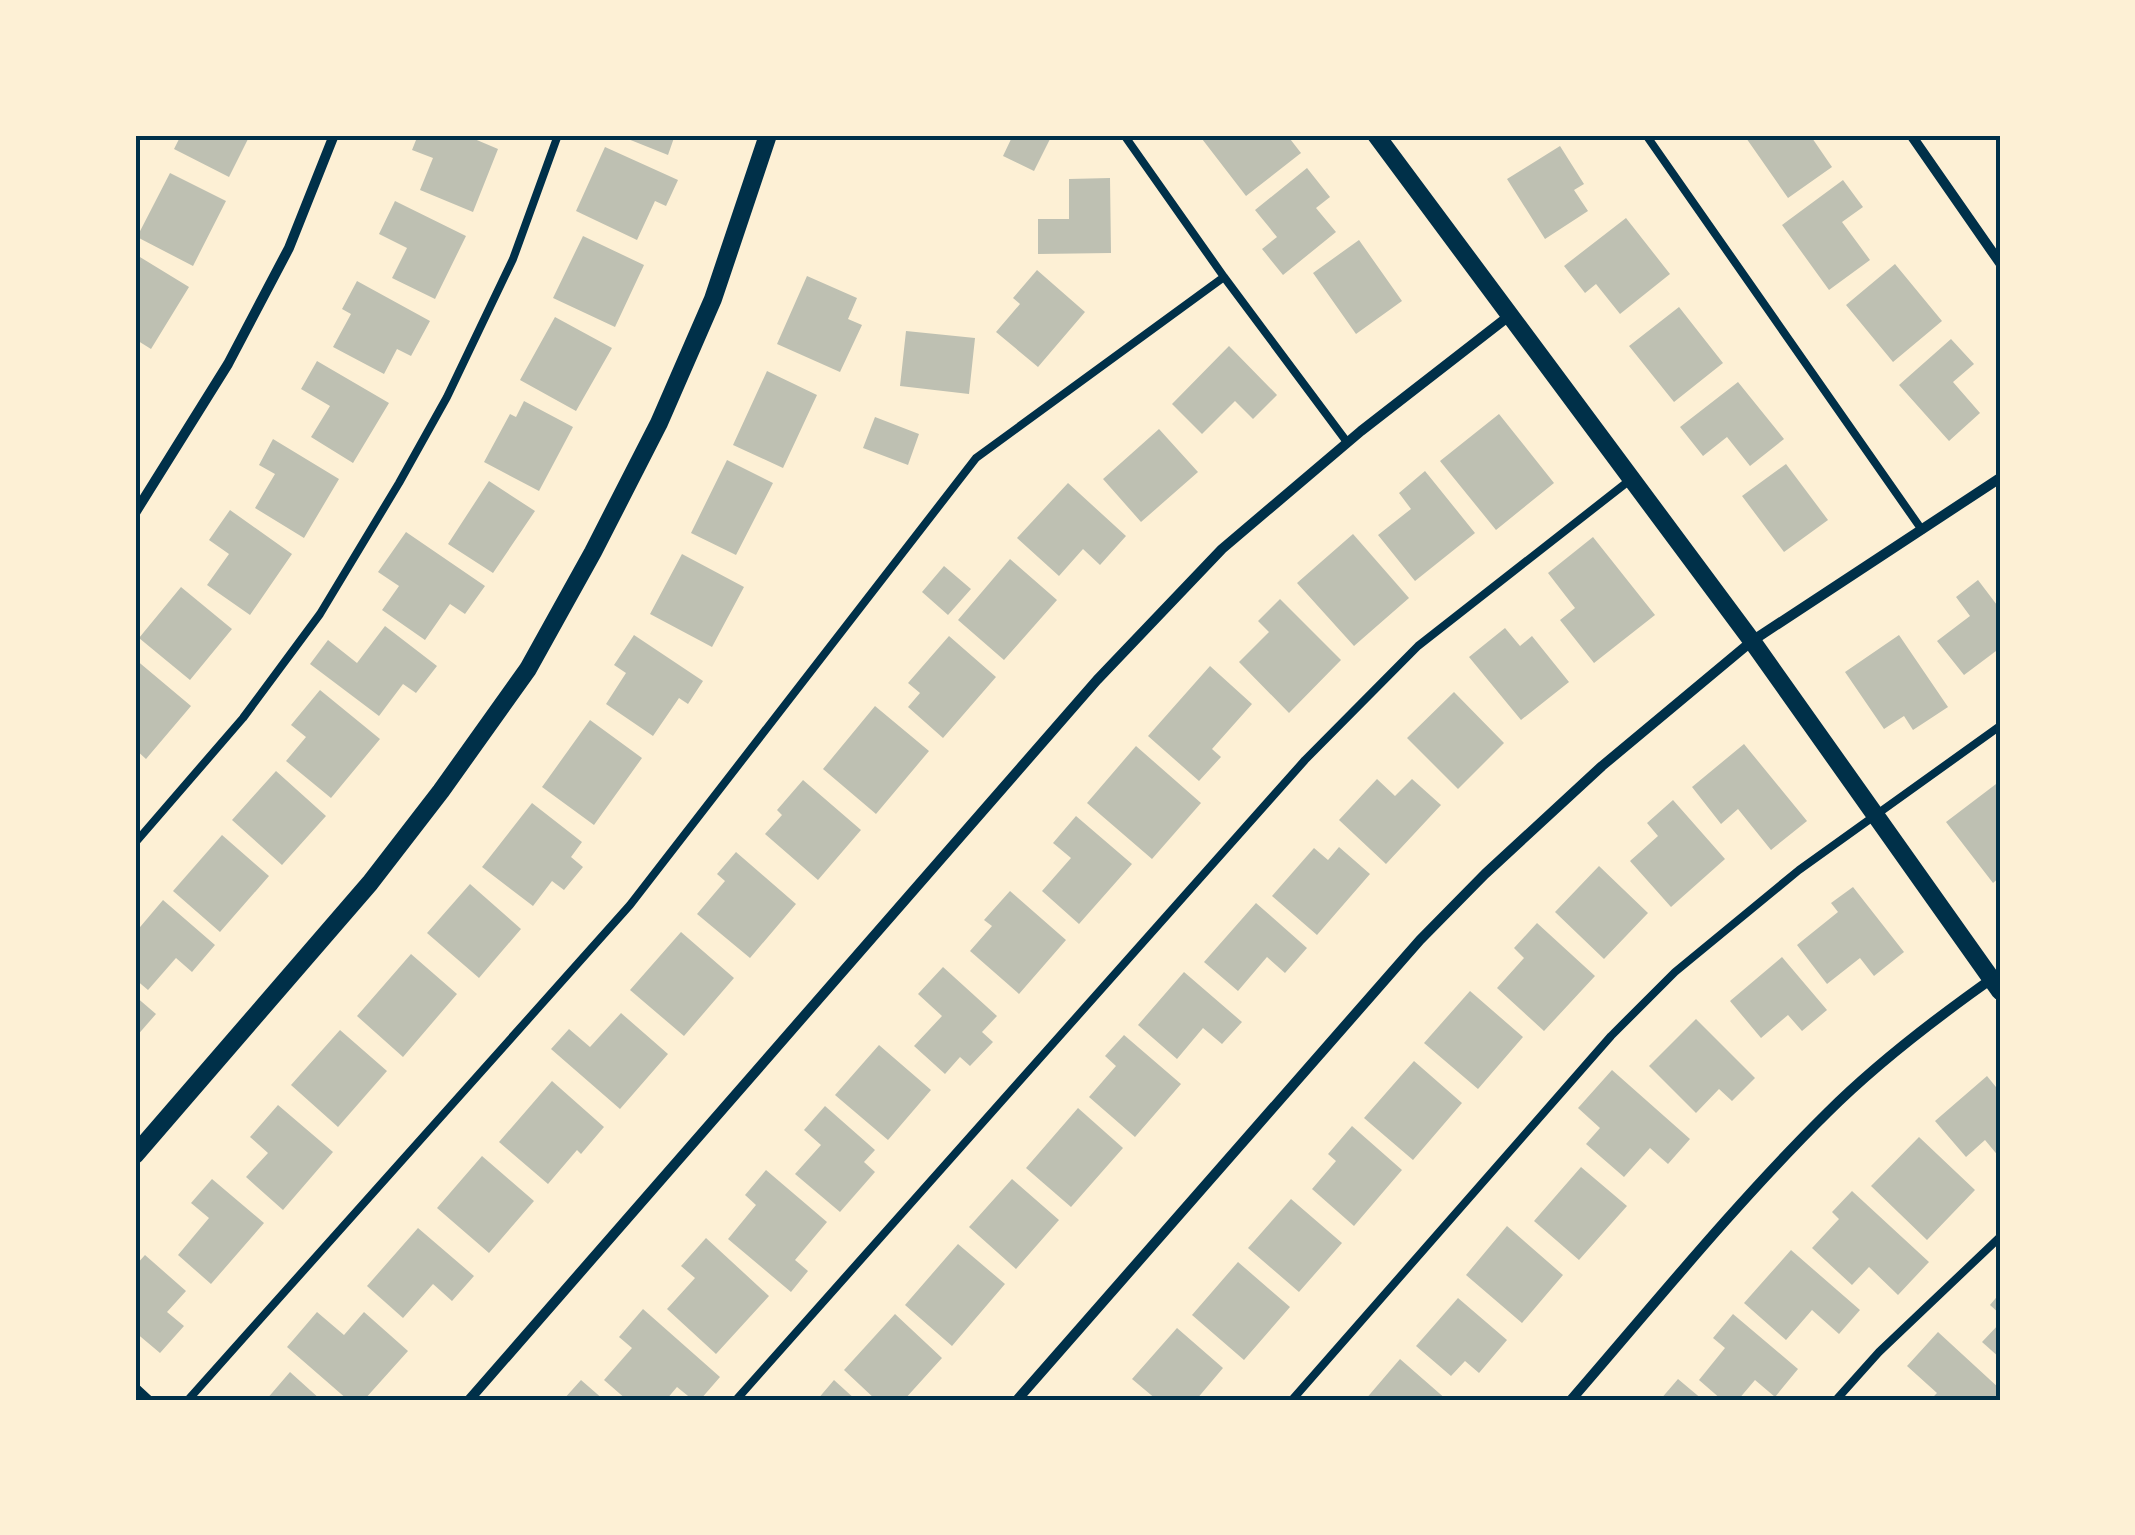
<svg xmlns="http://www.w3.org/2000/svg" width="2135" height="1535" font-family="'Exo 2',sans-serif">
  <style>
    .building { fill: #bec0b2 }
    .lines { fill: none; stroke-linecap: round; stroke-linejoin: round }
    .service { stroke: #003049; stroke-width: 8 }
    .minor { stroke: #003049; stroke-width: 10 }
    .tertiary { stroke: #003049; stroke-width: 18 }
    .neatline { fill: none; stroke: #003049; stroke-width: 4 }
  </style>
  <rect width="100%" height="100%" fill="#fdf0d5"/>
  <path class="building" d="M 181,135 L 250,135 L 229,177 L 174,149 Z
    M 418,135 L 465,135 L 498,149 L 473,212 L 420,190 L 433,158 L 412,150 Z
    M 618,135 L 675,135 L 668,155 Z
    M 1013,135 L 1052,135 L 1034,171 L 1003,156 Z
    M 1199,135 L 1287,135 L 1301,153 L 1246,196 Z
    M 1744,135 L 1810,135 L 1832,167 L 1788,198 Z
    M 1560,146 L 1584,184 L 1574,190 L 1588,211 L 1545,239 L 1507,179 Z
    M 605,147 L 678,180 L 666,206 L 655,201 L 637,240 L 576,211 Z
    M 1307,168 L 1330,197 L 1316,208 L 1336,232 L 1283,275 L 1262,249 L 1277,237 L 1255,210 Z
    M 170,173 L 226,201 L 193,266 L 137,237 Z
    M 1110,178 L 1111,253 L 1038,254 L 1038,219 L 1069,219 L 1069,179 Z
    M 1843,180 L 1863,207 L 1842,222 L 1870,260 L 1829,290 L 1782,225 Z
    M 395,201 L 466,236 L 435,299 L 392,278 L 407,248 L 379,234 Z
    M 1626,218 L 1670,274 L 1620,314 L 1596,284 L 1585,293 L 1564,266 Z
    M 583,236 L 644,265 L 615,327 L 553,298 Z
    M 1359,240 L 1402,301 L 1356,334 L 1313,273 Z
    M 135,254 L 189,287 L 151,349 L 135,339 Z
    M 1895,264 L 1942,321 L 1893,362 L 1846,305 Z
    M 1037,270 L 1085,312 L 1038,367 L 996,332 L 1020,304 L 1013,298 Z
    M 807,276 L 857,298 L 848,319 L 862,325 L 840,372 L 777,344 Z
    M 357,281 L 430,321 L 411,356 L 397,349 L 384,374 L 333,347 L 351,314 L 342,309 Z
    M 1679,307 L 1723,363 L 1674,402 L 1629,346 Z
    M 555,317 L 612,348 L 576,411 L 520,380 Z
    M 906,331 L 975,338 L 969,394 L 900,386 Z
    M 1951,339 L 1974,364 L 1953,382 L 1980,413 L 1949,441 L 1899,385 Z
    M 1229,346 L 1277,395 L 1253,419 L 1235,401 L 1202,434 L 1172,404 Z
    M 317,361 L 389,403 L 353,463 L 311,437 L 330,406 L 301,389 Z
    M 767,371 L 817,395 L 783,468 L 733,445 Z
    M 1738,382 L 1784,439 L 1750,466 L 1727,437 L 1703,456 L 1680,427 Z
    M 524,401 L 573,427 L 539,491 L 484,462 L 510,414 L 516,417 Z
    M 1499,414 L 1554,483 L 1496,530 L 1440,461 Z
    M 875,417 L 919,434 L 908,465 L 863,448 Z
    M 1159,429 L 1198,472 L 1141,522 L 1103,479 Z
    M 273,439 L 339,479 L 304,538 L 255,508 L 275,474 L 259,465 Z
    M 727,460 L 773,483 L 736,555 L 691,533 Z
    M 1786,464 L 1828,520 L 1784,552 L 1742,496 Z
    M 1425,471 L 1475,533 L 1415,581 L 1378,535 L 1411,509 L 1399,493 Z
    M 489,481 L 535,511 L 493,573 L 448,544 Z
    M 1068,483 L 1126,536 L 1100,565 L 1083,549 L 1059,576 L 1017,538 Z
    M 230,510 L 292,554 L 250,615 L 207,585 L 229,554 L 209,540 Z
    M 406,532 L 485,586 L 465,614 L 450,604 L 425,640 L 382,610 L 399,586 L 378,572 Z
    M 1353,534 L 1409,598 L 1354,646 L 1297,583 Z
    M 1593,537 L 1655,615 L 1594,663 L 1560,620 L 1575,608 L 1548,573 Z
    M 682,554 L 744,587 L 712,647 L 650,614 Z
    M 1010,559 L 1057,600 L 1004,660 L 958,620 Z
    M 944,566 L 971,589 L 948,615 L 922,592 Z
    M 1978,580 L 2000,609 L 2000,648 L 1964,675 L 1937,641 L 1970,616 L 1956,597 Z
    M 181,587 L 232,629 L 190,680 L 139,638 Z
    M 1280,599 L 1341,660 L 1289,713 L 1239,662 L 1269,632 L 1258,621 Z
    M 385,626 L 437,666 L 416,693 L 403,684 L 379,716 L 310,664 L 328,640 L 357,663 Z
    M 1505,628 L 1520,646 L 1532,636 L 1569,682 L 1521,720 L 1469,657 Z
    M 634,635 L 703,681 L 688,704 L 679,698 L 653,736 L 606,704 L 626,673 L 614,665 Z
    M 1899,635 L 1948,707 L 1913,730 L 1904,716 L 1884,729 L 1845,672 Z
    M 949,636 L 996,677 L 943,738 L 908,707 L 920,693 L 908,683 Z
    M 135,659 L 191,706 L 146,759 L 135,749 Z
    M 1210,666 L 1252,704 L 1212,749 L 1221,757 L 1199,781 L 1148,736 Z
    M 320,690 L 380,739 L 331,798 L 286,761 L 306,737 L 291,725 Z
    M 1454,692 L 1504,743 L 1458,789 L 1407,738 Z
    M 875,706 L 929,751 L 876,814 L 823,769 Z
    M 590,720 L 642,758 L 594,825 L 542,787 Z
    M 1744,744 L 1807,821 L 1771,850 L 1738,809 L 1721,824 L 1692,787 Z
    M 1136,746 L 1201,803 L 1152,859 L 1087,803 Z
    M 276,771 L 326,816 L 282,865 L 232,820 Z
    M 1377,779 L 1395,796 L 1412,779 L 1441,805 L 1386,864 L 1339,820 Z
    M 803,780 L 861,830 L 818,880 L 765,834 L 782,815 L 777,810 Z
    M 2000,781 L 2000,877 L 1993,883 L 1946,822 Z
    M 1673,800 L 1725,859 L 1671,907 L 1630,861 L 1658,836 L 1647,823 Z
    M 532,803 L 582,842 L 571,857 L 583,867 L 564,890 L 552,881 L 533,906 L 482,867 Z
    M 1076,816 L 1132,864 L 1079,924 L 1042,891 L 1071,858 L 1053,843 Z
    M 222,835 L 269,876 L 220,932 L 173,891 Z
    M 1339,847 L 1370,874 L 1317,935 L 1272,896 L 1314,848 L 1328,860 Z
    M 736,852 L 796,904 L 750,958 L 697,914 L 725,881 L 717,874 Z
    M 1599,866 L 1648,913 L 1604,959 L 1555,912 Z
    M 470,884 L 521,929 L 479,978 L 427,933 Z
    M 1853,887 L 1904,952 L 1874,976 L 1860,958 L 1827,984 L 1797,945 L 1838,912 L 1831,903 Z
    M 1010,891 L 1066,940 L 1019,994 L 970,951 L 992,926 L 984,920 Z
    M 163,900 L 215,945 L 192,972 L 176,958 L 148,990 L 135,979 L 135,933 Z
    M 1256,903 L 1307,948 L 1285,973 L 1267,957 L 1238,991 L 1204,962 Z
    M 1537,923 L 1595,976 L 1544,1031 L 1497,988 L 1524,958 L 1514,948 Z
    M 681,932 L 734,978 L 684,1036 L 630,990 Z
    M 411,954 L 457,994 L 403,1057 L 357,1016 Z
    M 1782,957 L 1827,1010 L 1802,1031 L 1788,1015 L 1761,1038 L 1730,1001 Z
    M 943,967 L 997,1016 L 982,1032 L 993,1042 L 970,1066 L 960,1057 L 945,1074 L 914,1046 L 942,1016 L 918,994 Z
    M 1184,972 L 1242,1022 L 1222,1044 L 1203,1028 L 1177,1059 L 1138,1025 Z
    M 1470,991 L 1523,1037 L 1478,1089 L 1424,1043 Z
    M 135,996 L 156,1014 L 135,1038 Z
    M 621,1013 L 668,1054 L 620,1109 L 551,1049 L 569,1029 L 590,1047 Z
    M 1696,1019 L 1755,1078 L 1732,1101 L 1719,1089 L 1696,1113 L 1649,1066 Z
    M 340,1030 L 387,1071 L 338,1127 L 291,1085 Z
    M 1124,1035 L 1181,1084 L 1135,1137 L 1089,1097 L 1116,1066 L 1105,1056 Z
    M 879,1045 L 931,1090 L 888,1140 L 835,1095 Z
    M 1414,1061 L 1462,1103 L 1413,1160 L 1364,1118 Z
    M 1612,1070 L 1690,1139 L 1668,1164 L 1650,1148 L 1624,1177 L 1586,1144 L 1600,1128 L 1578,1108 Z
    M 1987,1076 L 2000,1092 L 2000,1158 L 1985,1140 L 1966,1157 L 1935,1121 Z
    M 552,1081 L 604,1127 L 581,1154 L 577,1150 L 548,1184 L 499,1142 Z
    M 278,1105 L 333,1152 L 283,1210 L 246,1177 L 268,1153 L 250,1137 Z
    M 825,1106 L 875,1150 L 864,1162 L 875,1172 L 840,1212 L 795,1174 L 821,1145 L 804,1130 Z
    M 1078,1108 L 1123,1148 L 1071,1207 L 1026,1168 Z
    M 1352,1126 L 1402,1170 L 1354,1226 L 1312,1189 L 1336,1161 L 1328,1154 Z
    M 1919,1137 L 1975,1190 L 1927,1240 L 1871,1186 Z
    M 482,1156 L 534,1201 L 489,1253 L 437,1208 Z
    M 1581,1167 L 1627,1206 L 1579,1260 L 1534,1221 Z
    M 766,1170 L 827,1222 L 795,1260 L 808,1271 L 791,1292 L 728,1239 L 756,1205 L 745,1195 Z
    M 212,1179 L 264,1223 L 211,1284 L 178,1255 L 209,1218 L 191,1203 Z
    M 1012,1179 L 1059,1220 L 1016,1269 L 969,1227 Z
    M 1852,1191 L 1929,1262 L 1898,1295 L 1869,1267 L 1852,1285 L 1812,1248 L 1839,1219 L 1832,1212 Z
    M 1291,1199 L 1342,1243 L 1299,1292 L 1248,1248 Z
    M 1507,1226 L 1563,1275 L 1522,1323 L 1466,1275 Z
    M 418,1228 L 474,1276 L 452,1301 L 433,1284 L 403,1318 L 367,1286 Z
    M 706,1238 L 769,1296 L 716,1354 L 667,1309 L 695,1278 L 681,1266 Z
    M 958,1244 L 1005,1284 L 952,1346 L 905,1305 Z
    M 1791,1250 L 1860,1310 L 1839,1334 L 1812,1310 L 1786,1340 L 1744,1303 Z
    M 145,1255 L 186,1291 L 167,1312 L 184,1326 L 160,1353 L 135,1332 L 135,1266 Z
    M 1238,1262 L 1290,1307 L 1244,1360 L 1192,1315 Z
    M 2000,1293 L 2000,1314 L 1990,1305 Z
    M 1458,1298 L 1507,1340 L 1479,1373 L 1465,1361 L 1451,1376 L 1416,1346 Z
    M 643,1309 L 720,1377 L 700,1400 L 693,1400 L 677,1387 L 666,1400 L 627,1400 L 604,1380 L 632,1348 L 619,1337 Z
    M 317,1312 L 344,1335 L 364,1312 L 408,1351 L 364,1400 L 348,1400 L 287,1347 Z
    M 895,1314 L 942,1358 L 904,1400 L 876,1400 L 844,1370 Z
    M 1733,1314 L 1798,1369 L 1775,1397 L 1755,1380 L 1738,1400 L 1722,1400 L 1699,1380 L 1725,1348 L 1713,1338 Z
    M 2000,1323 L 2000,1358 L 1982,1342 Z
    M 1177,1328 L 1223,1368 L 1196,1400 L 1157,1400 L 1132,1379 Z
    M 1938,1332 L 2000,1389 L 2000,1400 L 1930,1400 L 1937,1393 L 1907,1366 Z
    M 1400,1359 L 1447,1400 L 1365,1400 Z
    M 290,1372 L 321,1400 L 266,1400 Z
    M 1678,1379 L 1703,1400 L 1660,1400 Z
    M 581,1380 L 604,1400 L 563,1400 Z
    M 834,1380 L 856,1400 L 817,1400 Z"/>
  <g class="lines">
    <path class="service" d="M 1124,135 L 1224,277 L 1347,442
      M 1646,135 L 1922,530
      M 135,843 L 243,718 L 320,614 L 399,483 L 447,397 L 513,259 L 558,135
      M 188,1400 L 630,905 L 976,458 L 1224,277
      M 736,1400 L 1305,760 L 1418,646 L 1630,480
      M 1292,1400 L 1611,1036 L 1675,972 L 1799,870 L 2000,726
      M 1836,1400 L 1879,1352 L 2000,1237"/>
    <path class="minor" d="M 1911,135 L 2000,263
      M 135,513 L 228,364 L 289,248 L 334,135
      M 135,1388 L 148,1400
      M 469,1400 L 1097,680 L 1222,549 L 1361,431 L 1509,316
      M 1017,1400 L 1420,940 L 1485,874 L 1602,766 L 1752,641 L 2000,478
      M 1571,1400 C 1655,1303 1736,1203 1827,1113 C 1879,1061 1940,1015 2000,973"/>
    <path class="tertiary" d="M 1376,135 L 1752,641 L 2000,991
      M 135,1155 L 370,883 L 441,791 L 528,669 L 593,552 L 659,423 L 713,299 L 768,135"/>
  </g>
  <rect width="2135" height="1535" fill="none" stroke="#fdf0d5" stroke-width="275"/>
  <rect x="138" y="138" width="1860" height="1260" class="neatline"/>
</svg>
